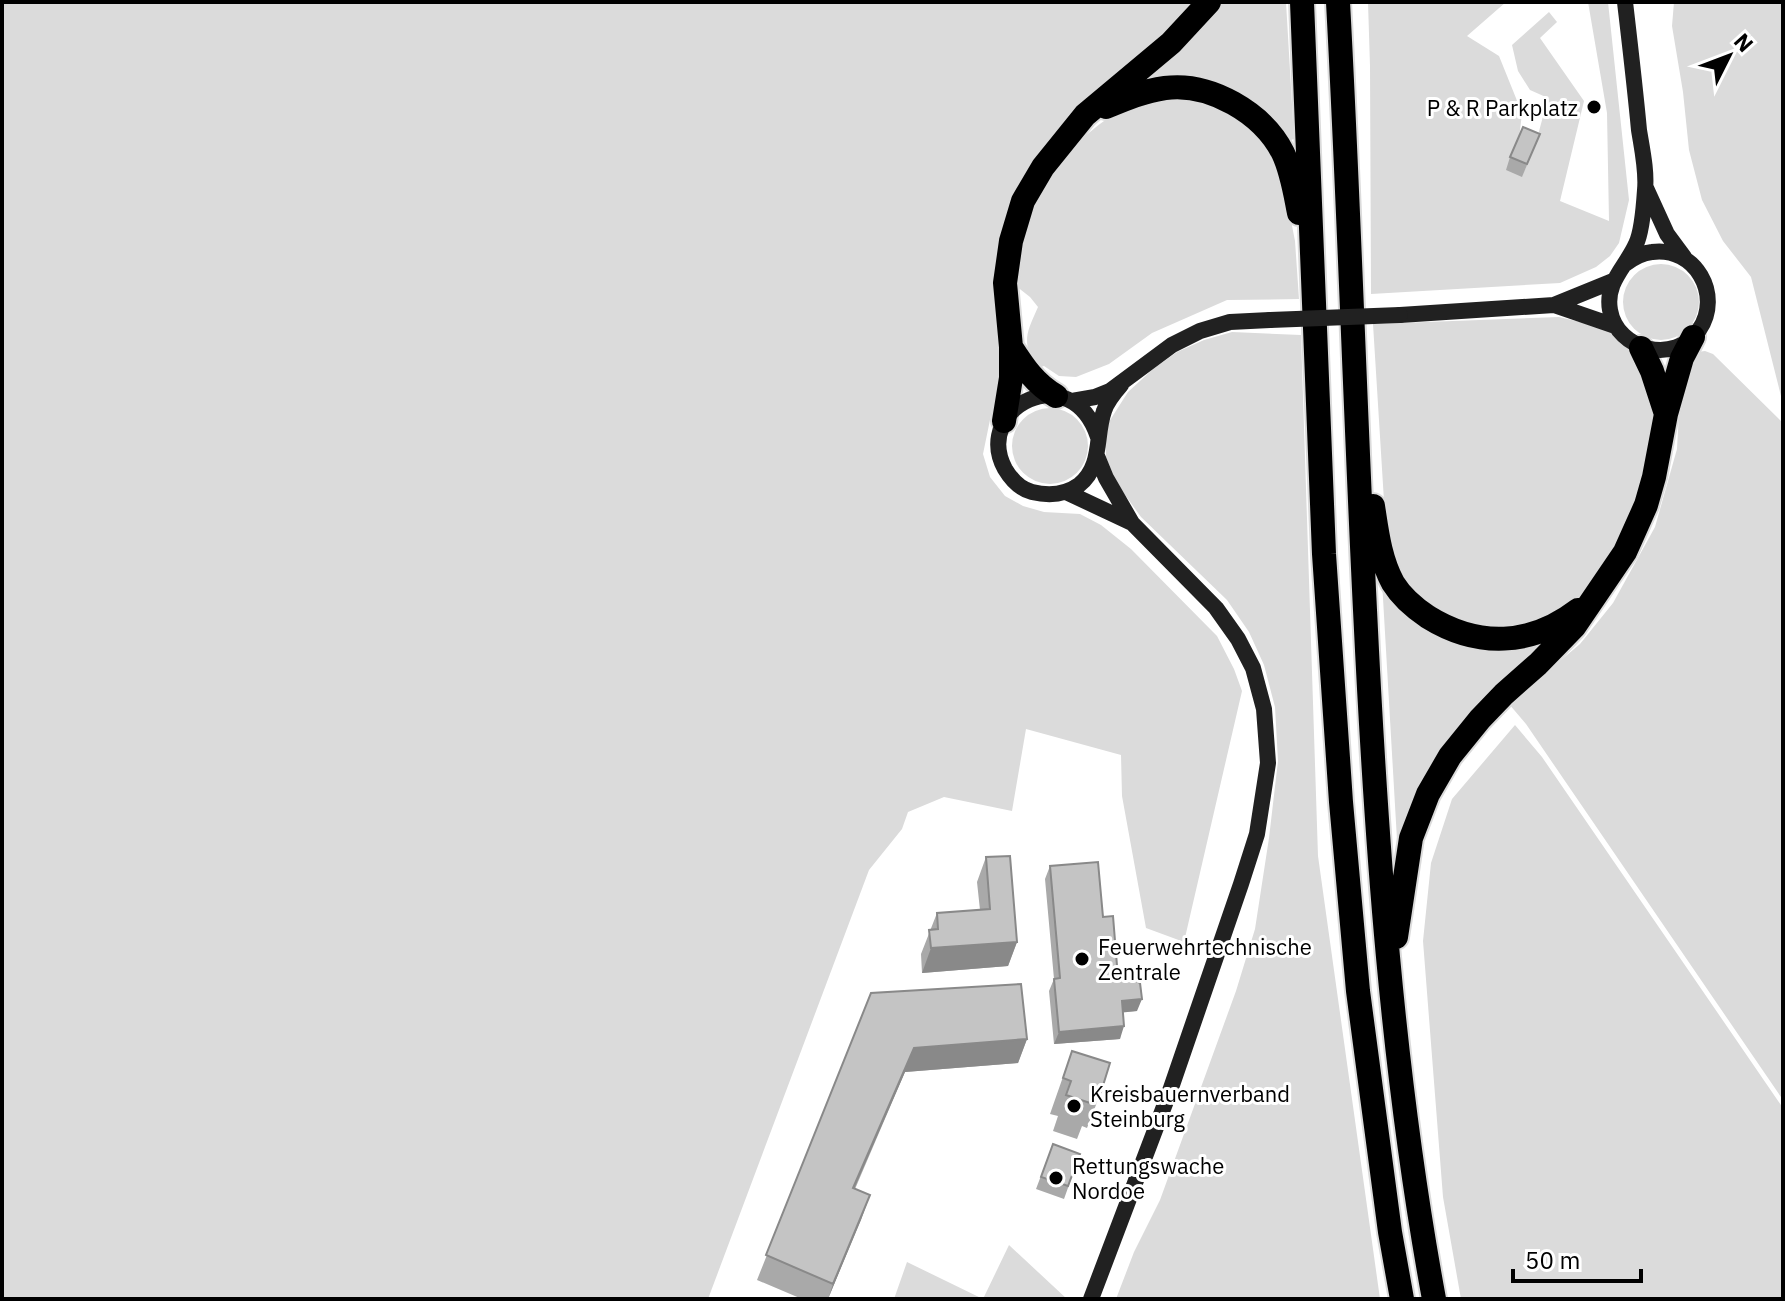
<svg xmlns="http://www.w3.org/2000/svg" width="1785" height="1301" font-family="'IBM Plex Sans',sans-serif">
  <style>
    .green { fill: #dbdbdb }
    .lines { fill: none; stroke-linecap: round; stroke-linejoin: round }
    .motorway-casing { stroke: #dbdbdb; stroke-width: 28 }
    .secondary { stroke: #212121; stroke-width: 16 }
    .motorway { stroke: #000; stroke-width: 24 }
    .secondary-bridge { stroke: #212121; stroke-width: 16 }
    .wall { fill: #a9a9a9 }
    .shaded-wall { fill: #898989 }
    .building { fill: #c4c4c4; stroke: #898989; stroke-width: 2 }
    .poi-dot { fill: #000; stroke: #fff; stroke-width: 3 }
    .labels { text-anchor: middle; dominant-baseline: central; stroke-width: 6; stroke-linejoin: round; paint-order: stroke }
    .poi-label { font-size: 22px; fill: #000; stroke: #fff; text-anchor: start }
  </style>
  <rect width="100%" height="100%" fill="#fff"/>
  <path class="green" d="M 2,2 L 1199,2 L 1177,25 L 1082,102 L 1056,130 L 1032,165 L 1001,231 L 996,314 L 1000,371 L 983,454 L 990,477 L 1005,496 L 1023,506 L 1044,512 L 1080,514 L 1101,525 L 1131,549 L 1217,636 L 1234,669 L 1242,691 L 1184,942 L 1146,928 L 1122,796 L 1121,755 L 1026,729 L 1012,811 L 944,797 L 908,812 L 902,829 L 869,870 L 708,1299 L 2,1299 Z
    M 1218,2 L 1286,2 L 1294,139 L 1285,142 L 1261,115 L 1134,88 Z
    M 1368,2 L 1506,2 L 1467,36 L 1499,56 L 1522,113 L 1519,139 L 1522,176 L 1535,146 L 1548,98 L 1530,90 L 1518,71 L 1512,45 L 1549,12 L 1557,22 L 1540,38 L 1584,101 L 1560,201 L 1609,221 L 1607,113 L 1588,2 L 1608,2 L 1629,200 L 1619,243 L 1610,256 L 1596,267 L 1560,283 L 1371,294 L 1370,66 Z
    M 1674,2 L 1783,2 L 1783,404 L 1751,277 L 1723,241 L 1702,200 L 1689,150 L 1683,92 L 1672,26 Z
    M 1161,98 L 1192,99 L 1218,106 L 1239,119 L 1267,145 L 1285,190 L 1295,241 L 1299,299 L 1227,300 L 1152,333 L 1109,364 L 1076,377 L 1059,376 L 1044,366 L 1035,369 C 1023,340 1025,336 1038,307 L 1030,297 L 1016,286 C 1023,224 1036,180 1084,137 C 1096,127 1110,115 1125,108 C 1135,103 1149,101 1161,98 Z
    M1623 302a38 38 0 1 1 76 0a38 38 0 1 1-76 0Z
    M 1559,317 L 1606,328 L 1634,353 L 1653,409 L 1644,470 L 1623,533 L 1586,593 L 1559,613 L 1501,634 L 1451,621 L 1403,585 L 1387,549 L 1373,324 Z
    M 1232,332 L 1301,335 L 1318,856 L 1380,1299 L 1116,1299 L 1134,1252 L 1160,1200 L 1236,991 L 1255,929 L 1269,838 L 1278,761 L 1275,707 L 1264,665 L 1249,632 L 1227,600 L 1141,517 L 1117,484 L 1106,457 L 1105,428 L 1128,392 L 1153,369 L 1177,352 L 1204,340 Z
    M 1705,351 L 1713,354 L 1781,421 L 1783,420 L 1783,1100 L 1526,724 L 1509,704 L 1580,644 L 1613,603 L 1655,527 L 1677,449 L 1680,393 L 1697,352 Z
    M1012 446a38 38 0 1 1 76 0a38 38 0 1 1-76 0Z
    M 1382,581 L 1441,637 L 1558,631 L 1503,685 L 1398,857 Z
    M 1515,725 L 1542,757 L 1783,1108 L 1783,1299 L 1461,1299 L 1443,1197 L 1423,941 L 1431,863 L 1452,799 Z
    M 1009,1245 L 1067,1299 L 894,1299 L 907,1262 L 983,1299 Z"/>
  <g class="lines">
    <defs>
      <path id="motorway" d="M 1302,2 L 1324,554 L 1341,802 L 1358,991 L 1390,1232 L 1402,1299
        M 1338,2 C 1349,205 1355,407 1365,610 C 1376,840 1392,1072 1434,1299
        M 1106,107 C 1125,99 1144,91 1165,88 C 1210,82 1263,113 1283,153 C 1292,172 1295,193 1299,213
        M 1011,347 C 1024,367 1035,384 1056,396
        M 1641,348 L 1652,371 L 1666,414
        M 1004,421 L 1011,378 L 1011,347 L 1005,283 L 1011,241 L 1023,201 L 1043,167 L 1085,115 L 1171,43 L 1209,2
        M 1373,506 C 1377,532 1380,559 1393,583 C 1401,596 1416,609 1428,617 C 1478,648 1531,646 1578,610
        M 1396,937 L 1411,838 L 1428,794 L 1450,756 L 1480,719 L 1504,694 L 1538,664 L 1574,627 L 1625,552 L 1646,505 L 1654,477 L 1666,414 L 1682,358 L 1693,337"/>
    </defs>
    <use href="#motorway" class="motorway-casing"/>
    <path class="secondary" d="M 1646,188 L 1667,234 L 1684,257
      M 1625,264 C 1633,258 1641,253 1652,252 C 1695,246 1723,295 1699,330 C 1675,365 1617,351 1610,310 C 1605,282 1626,267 1636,244 C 1642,232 1644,205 1645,190 C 1647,171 1642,149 1639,130 C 1635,87 1630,45 1625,2
      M 1554,305 L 1615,326
      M 1400,315 L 1554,305 L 1613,281
      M 1072,401 L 1095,397 L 1110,391 L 1172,345 L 1200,331 L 1230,322 L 1270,320
      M 1098,437 C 1071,356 972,408 1005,469 C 1011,479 1020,489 1032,492 C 1049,496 1065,495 1079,485 C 1103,466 1095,436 1104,411 C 1107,401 1114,393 1121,385
      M 1066,492 L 1132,523
      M 1091,1299 L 1171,1088 L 1241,884 L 1257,834 L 1268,763 L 1264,709 L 1253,668 L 1238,639 L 1216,608 L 1132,523 L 1106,478 L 1097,456"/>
    <use href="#motorway" class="motorway"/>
    <path class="secondary-bridge" d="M 1270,320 L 1400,315"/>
  </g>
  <path class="wall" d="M 1540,134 L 1522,177 L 1506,170 L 1510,157 Z
    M 986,857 L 1017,942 L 1008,966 L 922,973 L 921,954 L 937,913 L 980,910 L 977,882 Z
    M 1050,866 L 1103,917 L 1118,978 L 1137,1011 L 1123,1012 L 1120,1039 L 1054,1044 L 1049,991 L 1054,979 L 1045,879 Z
    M 871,993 L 1027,1039 L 1018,1063 L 905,1072 L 855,1189 L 870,1195 L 828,1299 L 802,1299 L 757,1280 Z
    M 1072,1051 L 1101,1092 L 1087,1128 L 1082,1126 L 1077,1139 L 1053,1131 L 1058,1116 L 1050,1114 Z
    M 1053,1144 L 1080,1154 L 1064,1199 L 1036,1189 Z"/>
  <path class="shaded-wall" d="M 1017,942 L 1008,966 L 922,973 L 931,948 Z
    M 1142,999 L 1137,1011 L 1118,1013 L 1122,1001 Z
    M 1124,1026 L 1120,1039 L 1054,1044 L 1059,1032 Z
    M 1027,1039 L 1018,1063 L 905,1072 L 844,1212 L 853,1188 L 914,1048 Z
    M 870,1195 L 861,1220 L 828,1299 L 833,1284 Z"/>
  <path class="building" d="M 1523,127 L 1540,134 L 1527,164 L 1510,157 Z
    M 1010,856 L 1017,942 L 931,948 L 929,930 L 938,929 L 937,913 L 990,909 L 986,857 Z
    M 1098,862 L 1103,917 L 1113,916 L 1118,978 L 1129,977 L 1140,983 L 1142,999 L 1122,1001 L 1124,1026 L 1059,1032 L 1054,979 L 1060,978 L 1050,866 Z
    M 1021,984 L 1027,1039 L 914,1048 L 853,1188 L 870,1195 L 833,1284 L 766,1255 L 871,993 Z
    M 1072,1051 L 1110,1063 L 1101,1092 L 1094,1090 L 1090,1103 L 1066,1095 L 1071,1081 L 1063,1078 Z
    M 1053,1144 L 1080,1154 L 1068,1186 L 1041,1177 Z"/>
  <g class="poi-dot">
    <circle cx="1594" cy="107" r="8"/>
    <circle cx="1082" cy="959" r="8"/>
    <circle cx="1074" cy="1106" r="8"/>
    <circle cx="1056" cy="1178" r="8"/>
  </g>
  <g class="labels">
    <g class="poi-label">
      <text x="1578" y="107" text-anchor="end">P &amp; R Parkplatz</text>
      <text x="1098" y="946">Feuerwehrtechnische<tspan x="1098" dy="25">Zentrale</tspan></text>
      <text x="1090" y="1093">Kreisbauernverband<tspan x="1090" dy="25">Steinburg</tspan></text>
      <text x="1072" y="1165">Rettungswache<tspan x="1072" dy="25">Nordoe</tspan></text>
    </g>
  </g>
  <rect width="1785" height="1301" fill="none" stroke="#000000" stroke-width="8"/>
  <g transform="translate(1729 56) rotate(48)" stroke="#ffffff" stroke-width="6" paint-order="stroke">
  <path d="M0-6L14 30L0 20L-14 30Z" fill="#000000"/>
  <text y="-12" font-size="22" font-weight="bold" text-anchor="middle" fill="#000000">N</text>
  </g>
  <path d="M1513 1269v12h128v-12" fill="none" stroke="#000000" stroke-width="4"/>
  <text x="1525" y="1269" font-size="24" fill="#000000" stroke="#ffffff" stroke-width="6" paint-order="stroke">50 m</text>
</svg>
